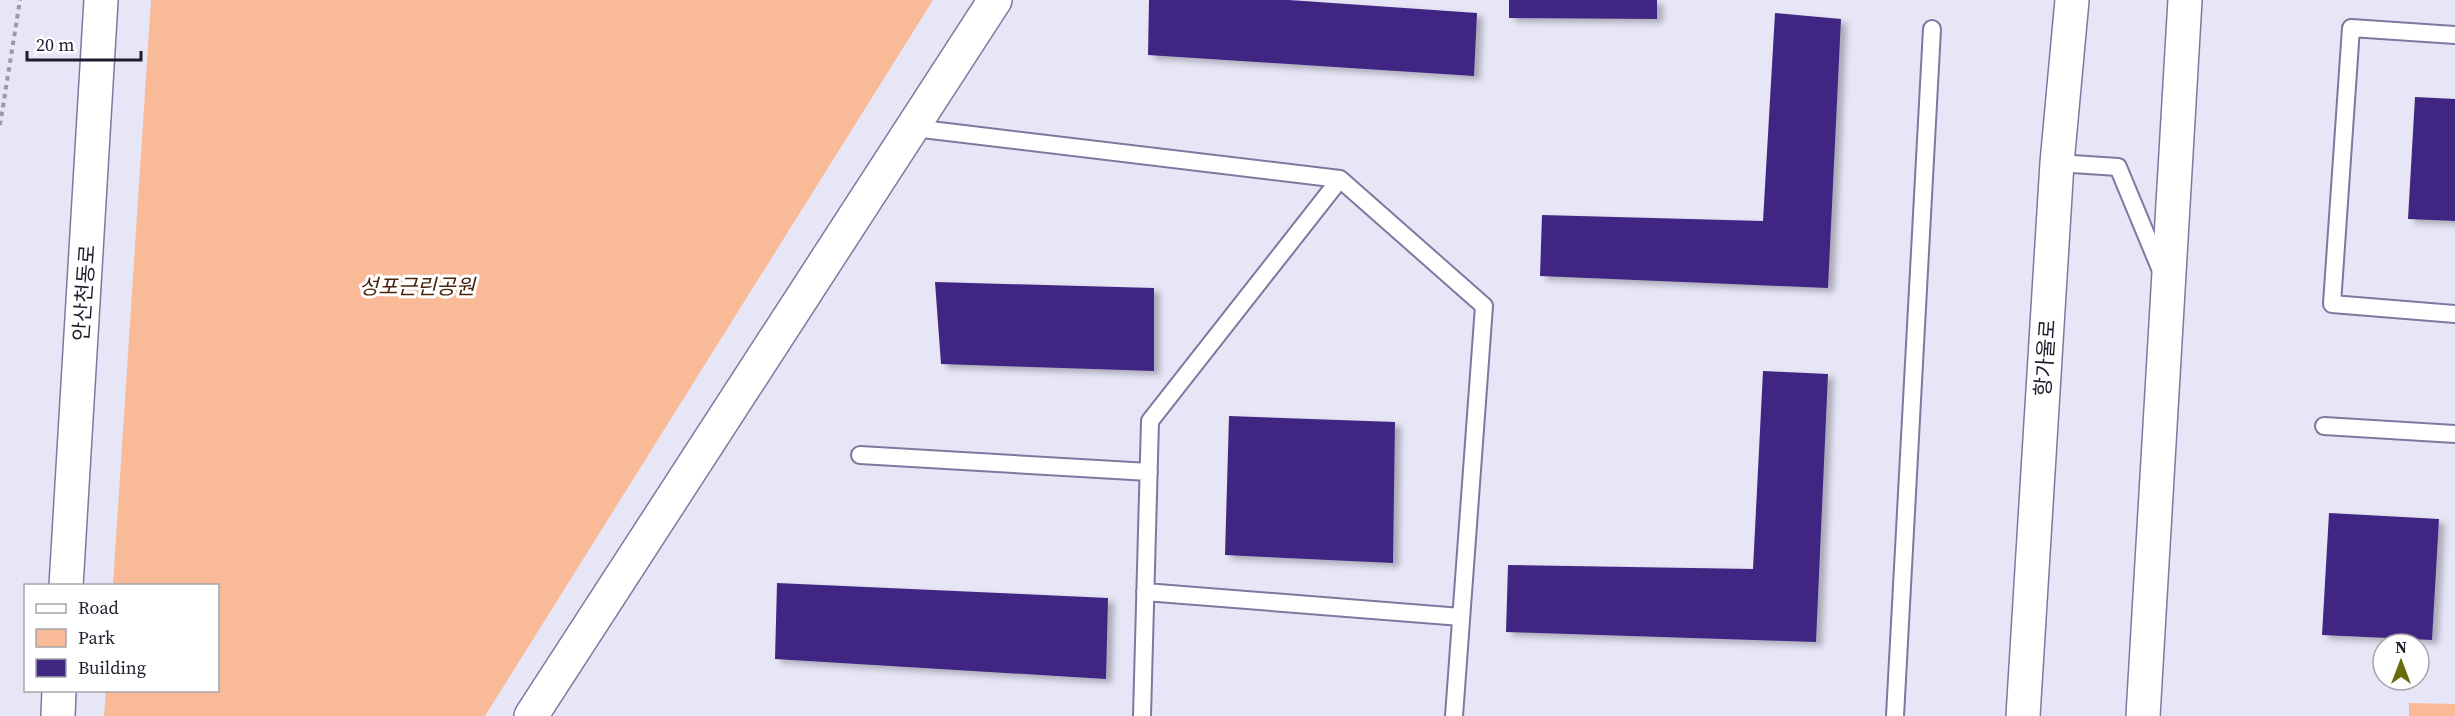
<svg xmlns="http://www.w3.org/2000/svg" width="2455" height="716" font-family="'Source Serif 4','Noto Sans KR',serif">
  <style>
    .green { fill: #f8ba97 }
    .building { fill: #412882; filter: url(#shadow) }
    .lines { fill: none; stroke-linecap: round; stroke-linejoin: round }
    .service-casing { stroke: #7d78a0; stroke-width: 20 }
    .tertiary-casing { stroke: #7d78a0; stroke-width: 36 }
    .path { stroke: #9a99a9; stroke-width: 4; stroke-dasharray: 4.5 4.5; stroke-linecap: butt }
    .service { stroke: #fff; stroke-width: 16 }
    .tertiary { stroke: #fff; stroke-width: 33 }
    .labels { text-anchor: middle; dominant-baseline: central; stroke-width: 6; stroke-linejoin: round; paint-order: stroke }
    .park-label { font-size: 21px; font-style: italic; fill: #4a230a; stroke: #fff }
    .street-label { font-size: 21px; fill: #1f1d2c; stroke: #fff }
  </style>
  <defs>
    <filter id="shadow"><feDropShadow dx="6" dy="4" stdDeviation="3" flood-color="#0004"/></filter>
  </defs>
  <rect width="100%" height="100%" fill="#e7e6f7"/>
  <path class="green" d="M 151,0 L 933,0 L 485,716 L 104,716 L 106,691 L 218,690 L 218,586 L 113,585 Z
    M 2409,703 L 2455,704 L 2455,716 L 2409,716 Z"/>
  <path class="building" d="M 1149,0 L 1289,0 L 1477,13 L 1474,76 L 1148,55 Z
    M 1509,0 L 1657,0 L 1657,19 L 1509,18 Z
    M 1775,13 L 1841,19 L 1828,288 L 1540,276 L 1542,215 L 1763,221 Z
    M 2415,97 L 2455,99 L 2455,221 L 2408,219 Z
    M 935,282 L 1154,288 L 1154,371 L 941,364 Z
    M 1763,371 L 1828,374 L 1816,642 L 1506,632 L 1508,565 L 1753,569 Z
    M 1229,416 L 1395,422 L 1393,563 L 1225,555 Z
    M 2329,513 L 2439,519 L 2432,640 L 2322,635 Z
    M 777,583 L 1108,598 L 1106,679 L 775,659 Z"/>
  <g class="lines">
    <defs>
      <path id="service" d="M 2455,35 L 2351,28 L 2332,304 L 2455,314
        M 914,128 L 1340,179 L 1484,306 L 1454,716
        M 2057,163 L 2118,167 L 2162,273
        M 2324,426 L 2455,434
        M 860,455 L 1149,472
        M 1145,592 L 1461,617
        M 1142,716 L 1150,421 L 1340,179
        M 1895,716 L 1932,29"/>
      <path id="tertiary" d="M 66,586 L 101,0
        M 58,716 L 59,690
        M 531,716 L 995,0
        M 2023,716 L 2057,163 L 2072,0
        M 2143,716 L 2185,0"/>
    </defs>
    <use href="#service" class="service-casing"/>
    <use href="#tertiary" class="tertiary-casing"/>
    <path class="path" d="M 0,125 L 20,0"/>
    <use href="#service" class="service"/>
    <use href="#tertiary" class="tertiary"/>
  </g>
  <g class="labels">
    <g class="park-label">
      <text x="417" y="286">성포근린공원</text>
    </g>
    <g class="street-label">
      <text transform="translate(84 293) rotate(-86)">안산천동로</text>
      <text transform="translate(2045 358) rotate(-86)">항가울로</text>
    </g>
  </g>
  <rect x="24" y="584" width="195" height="108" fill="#ffffff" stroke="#a5a5ab" stroke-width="1.5"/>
  <rect x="36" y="604" width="30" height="9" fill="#ffffff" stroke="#a5a5ab" stroke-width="1.5"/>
  <text x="78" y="614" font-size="18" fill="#1f1d2c">Road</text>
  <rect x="36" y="629" width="30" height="18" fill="#f8ba97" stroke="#a5a5ab" stroke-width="1.5"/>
  <text x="78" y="644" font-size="18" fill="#1f1d2c">Park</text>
  <rect x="36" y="659" width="30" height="18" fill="#412882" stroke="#a5a5ab" stroke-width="1.5"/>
  <text x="78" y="674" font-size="18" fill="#1f1d2c">Building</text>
  <g transform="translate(2401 662)"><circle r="28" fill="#ffffff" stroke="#a5a5ab" stroke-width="1.5"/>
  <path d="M0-4.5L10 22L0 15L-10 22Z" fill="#6a6b0a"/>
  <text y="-9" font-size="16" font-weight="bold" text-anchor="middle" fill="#1f1d2c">N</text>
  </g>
  <path d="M27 51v9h114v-9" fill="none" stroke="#1f1d2c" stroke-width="3"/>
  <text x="36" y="51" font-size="18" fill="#1f1d2c" stroke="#ffffff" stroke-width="4.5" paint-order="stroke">20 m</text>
</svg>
